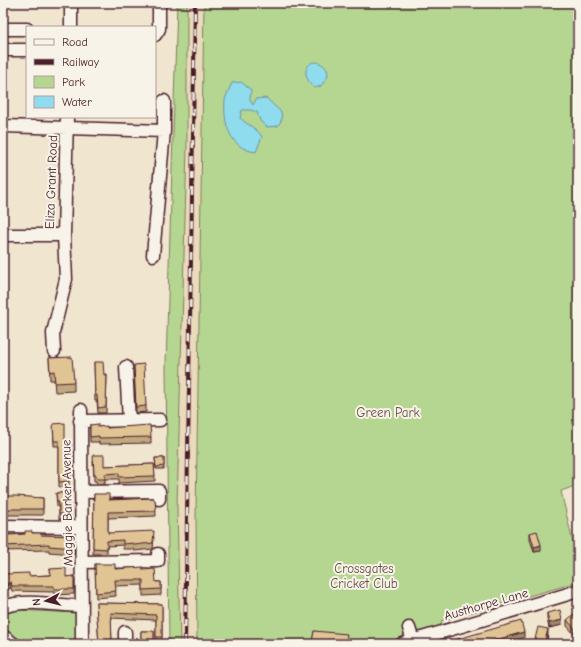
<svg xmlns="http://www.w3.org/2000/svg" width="581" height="647" font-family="'Comic Neue',sans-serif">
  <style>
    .built { fill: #ebdbbd }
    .green { fill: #b5d690; stroke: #807a5e }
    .water { fill: #8fdcee; stroke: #7390a0 }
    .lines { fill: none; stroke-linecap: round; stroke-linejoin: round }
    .minor-casing { stroke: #4a1f2b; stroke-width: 15 }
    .minor { stroke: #f7f3e8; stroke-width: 12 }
    .rail-casing { stroke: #4a1f2b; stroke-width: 4 }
    .rail { stroke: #f7f3e8; stroke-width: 2.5; stroke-dasharray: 8; stroke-linecap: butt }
    .wall { fill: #c1a97f; stroke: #4a1f2b }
    .shaded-wall { fill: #9d8968; stroke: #4a1f2b }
    .building { fill: #e0c494; stroke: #4a1f2b }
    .labels { text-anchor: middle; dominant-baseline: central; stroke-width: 4; stroke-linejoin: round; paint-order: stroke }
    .street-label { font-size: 13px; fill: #4a1f2b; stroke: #f7f3e8 }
    .park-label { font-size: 13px; fill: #654d44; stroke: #f7f3e8 }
  </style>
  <rect width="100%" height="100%" fill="#f0e5cf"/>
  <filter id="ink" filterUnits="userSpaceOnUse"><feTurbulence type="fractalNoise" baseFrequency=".025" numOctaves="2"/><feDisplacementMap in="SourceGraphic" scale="8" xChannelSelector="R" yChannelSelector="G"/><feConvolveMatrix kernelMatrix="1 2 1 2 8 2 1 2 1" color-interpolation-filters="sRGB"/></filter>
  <g filter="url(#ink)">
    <path class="built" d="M 187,3 L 204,3 L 196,514 L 197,644 L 180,644 L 177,506 L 187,148 Z"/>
    <path class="green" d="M 177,3 L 187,3 L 187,148 L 177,506 L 180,644 L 169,644 L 166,365 Z
      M 204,3 L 578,3 L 578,485 L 561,491 L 578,564 L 578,582 L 441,621 L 443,631 L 402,644 L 197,644 L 196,514 Z
      M 16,610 L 78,613 L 78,644 L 23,644 L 3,628 L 3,616 L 7,611 Z"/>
    <path class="water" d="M 313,62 C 322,62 328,67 328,76 L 321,86 L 315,88 C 306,81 301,68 313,62 Z
      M 241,82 L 251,90 L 250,100 L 253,105 L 256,99 L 266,98 L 281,112 L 282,119 L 278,126 L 267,127 L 260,121 L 257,112 L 250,110 L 242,110 L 240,118 C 247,125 257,128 262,137 L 256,152 C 230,149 223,124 225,100 C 226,95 230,88 232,83 Z"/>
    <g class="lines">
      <defs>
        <path id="minor" d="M 71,27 L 71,3
          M 3,29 L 27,29
          M 155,35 L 159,29 L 159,3
          M 3,50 L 27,50
          M 3,126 L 164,131 L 164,101
          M 3,235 L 64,235 L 67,117
          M 153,255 L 164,131
          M 54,351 L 53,333 L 66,279 L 64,235
          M 126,367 L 129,421
          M 81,410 L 82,644
          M 80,421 L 160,420
          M 81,492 L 159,491 L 159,499
          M 3,526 L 81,527
          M 82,562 L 158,561 L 158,554
          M 3,607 C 29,598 56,606 82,606
          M 409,628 L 413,641
          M 125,632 L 125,644
          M 3,636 L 14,644
          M 402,644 L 578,591"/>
      </defs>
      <use href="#minor" class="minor-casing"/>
      <use href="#minor" class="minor"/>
      <defs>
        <path id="rail" d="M 185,644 L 195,3"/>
      </defs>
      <use href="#rail" class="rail-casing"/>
      <use href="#rail" class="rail"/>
    </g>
    <path class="wall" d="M 49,358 L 74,382 L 74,391 L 55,392 L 54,380 L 50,380 Z
      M 94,362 L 104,375 L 107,374 L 106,413 L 98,413 L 97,401 L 95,401 Z
      M 134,365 L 146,406 L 146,412 L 136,413 Z
      M 53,424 L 65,441 L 71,478 L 69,481 L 69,487 L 59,487 L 59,446 L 54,446 Z
      M 90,425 L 151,437 L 151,443 L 99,444 L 99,442 L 90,442 Z
      M 155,458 L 164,458 L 164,469 L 156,469 Z
      M 93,461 L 104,466 L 154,464 L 155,481 L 119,483 L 119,479 L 105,479 L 105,484 L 97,484 L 96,481 L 94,481 Z
      M 56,493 L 69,493 L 70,519 L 59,519 L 59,507 L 57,507 Z
      M 94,494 L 109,500 L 155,500 L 156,516 L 108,518 L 108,533 L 154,537 L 153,549 L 134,551 L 134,549 L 123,549 L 123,545 L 107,546 L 107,554 L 93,554 Z
      M 3,496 L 43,498 L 43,515 L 3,515 Z
      M 3,533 L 7,535 L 32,533 L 41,535 L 74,536 L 74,554 L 49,552 L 49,550 L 3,551 Z
      M 530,533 L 541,551 L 534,552 L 530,539 Z
      M 95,564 L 115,569 L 143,570 L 156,582 L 161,582 L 161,595 L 143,596 L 143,585 L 115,586 L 116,596 L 96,598 Z
      M 50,569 L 66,577 L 74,576 L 74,594 L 54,595 L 54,592 L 12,591 L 11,588 L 3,574 L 29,576 L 50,575 Z
      M 96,603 L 162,604 L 162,642 L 156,642 L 156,620 L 111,618 L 112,644 L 99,644 Z
      M 547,613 L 562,625 L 549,628 L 547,619 Z
      M 578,618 L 578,632 L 575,635 L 567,626 L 567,620 Z
      M 141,631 L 154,631 L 154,644 L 141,644 Z
      M 314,631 L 347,639 L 346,644 L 312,644 Z
      M 548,635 L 546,644 L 535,644 L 535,639 Z"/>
    <path class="shaded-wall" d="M 71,473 L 71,478 L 69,481 L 69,476 Z
      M 541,545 L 541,551 L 534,552 L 534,547 Z
      M 11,582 L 11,588 L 3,592 L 3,586 Z
      M 562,620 L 562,625 L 549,628 L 549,623 Z
      M 578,627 L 578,632 L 575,635 L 575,629 Z
      M 548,629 L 548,635 L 546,644 L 545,644 L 545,641 Z
      M 524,632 L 524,638 L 500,644 L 481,644 Z"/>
    <path class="building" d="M 72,357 L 74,382 L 55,383 L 54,371 L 50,372 L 49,358 Z
      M 94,362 L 103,362 L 104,375 L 107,374 L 106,407 L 98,408 L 97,395 L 95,395 Z
      M 144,364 L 146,406 L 136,407 L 134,365 Z
      M 65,423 L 65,441 L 70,441 L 71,444 L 71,473 L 69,476 L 69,481 L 59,482 L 59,441 L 54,441 L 53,424 Z
      M 98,424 L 98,427 L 107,426 L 107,428 L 150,425 L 151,437 L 99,438 L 99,436 L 90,437 L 90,425 Z
      M 93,455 L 104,455 L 104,466 L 154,464 L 155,476 L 119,477 L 119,473 L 105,474 L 105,479 L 97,479 L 96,475 L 94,475 Z
      M 155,458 L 164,458 L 164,466 L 156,467 Z
      M 56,493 L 69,493 L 70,514 L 59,514 L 59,502 L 57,502 Z
      M 94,494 L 109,494 L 109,500 L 153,498 L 155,500 L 156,511 L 108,512 L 108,533 L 154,531 L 153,543 L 134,545 L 134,543 L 123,544 L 123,540 L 107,541 L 107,549 L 93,548 Z
      M 3,496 L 16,496 L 43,498 L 43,509 L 3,509 Z
      M 25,531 L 32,531 L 32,533 L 41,533 L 41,535 L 74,536 L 74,548 L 49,546 L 49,544 L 3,546 L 3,533 L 7,535 L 25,534 Z
      M 537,531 L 541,545 L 534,547 L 530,533 Z
      M 95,564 L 115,564 L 115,569 L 143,567 L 143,570 L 155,569 L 156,582 L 161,582 L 161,589 L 143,590 L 143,580 L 115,580 L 116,591 L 96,593 Z
      M 66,568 L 66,577 L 74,576 L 74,589 L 54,589 L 54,586 L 12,586 L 11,582 L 3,586 L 3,574 L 29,573 L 29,576 L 51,575 L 50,569 Z
      M 96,603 L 162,604 L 162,637 L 156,637 L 156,615 L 111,613 L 112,644 L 99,644 Z
      M 560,610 L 562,620 L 549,623 L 547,613 Z
      M 574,614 L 578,618 L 578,627 L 575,629 L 567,620 Z
      M 521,621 L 524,632 L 481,644 L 440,644 Z
      M 538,627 L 548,629 L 545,641 L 535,639 Z
      M 141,631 L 154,631 L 154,643 L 141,643 Z
      M 314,631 L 347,634 L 346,642 L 335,640 L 334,644 L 323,644 L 312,642 Z"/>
  </g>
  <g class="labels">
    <g class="street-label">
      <text transform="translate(51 182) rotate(-88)">Eliza Grant Road</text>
      <text transform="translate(67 503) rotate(-91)">Maggie Barker Avenue</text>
      <text transform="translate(486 604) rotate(-16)">Austhorpe Lane</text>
    </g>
    <g class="park-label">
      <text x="388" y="412">Green Park</text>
      <text x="364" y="568">Crossgates<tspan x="364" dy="15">Cricket Club</tspan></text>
    </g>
  </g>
  <rect width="581" height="647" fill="none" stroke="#f7f3e8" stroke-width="16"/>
  <rect x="8" y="8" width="565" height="631" fill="none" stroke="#4a1f2b" stroke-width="1.5" filter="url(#ink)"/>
  <rect x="26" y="26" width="130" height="92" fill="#f7f3e8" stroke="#b29e9c"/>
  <rect x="34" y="39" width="20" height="6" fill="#f7f3e8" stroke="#b29e9c"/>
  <text x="62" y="46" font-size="12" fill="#4a1f2b">Road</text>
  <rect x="34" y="59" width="20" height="6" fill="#4a1f2b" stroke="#b29e9c"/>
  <text x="62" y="66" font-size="12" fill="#4a1f2b">Railway</text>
  <rect x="34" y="76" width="20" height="12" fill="#b5d690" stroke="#b29e9c"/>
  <text x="62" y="86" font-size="12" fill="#4a1f2b">Park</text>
  <rect x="34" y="96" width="20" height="12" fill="#8fdcee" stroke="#b29e9c"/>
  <text x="62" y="106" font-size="12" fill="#4a1f2b">Water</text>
  <g transform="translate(46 601) rotate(263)" stroke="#f7f3e8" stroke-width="3" paint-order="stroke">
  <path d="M0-3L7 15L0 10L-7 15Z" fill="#4a1f2b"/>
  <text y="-6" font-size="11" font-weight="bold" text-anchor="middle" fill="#4a1f2b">N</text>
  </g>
</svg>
